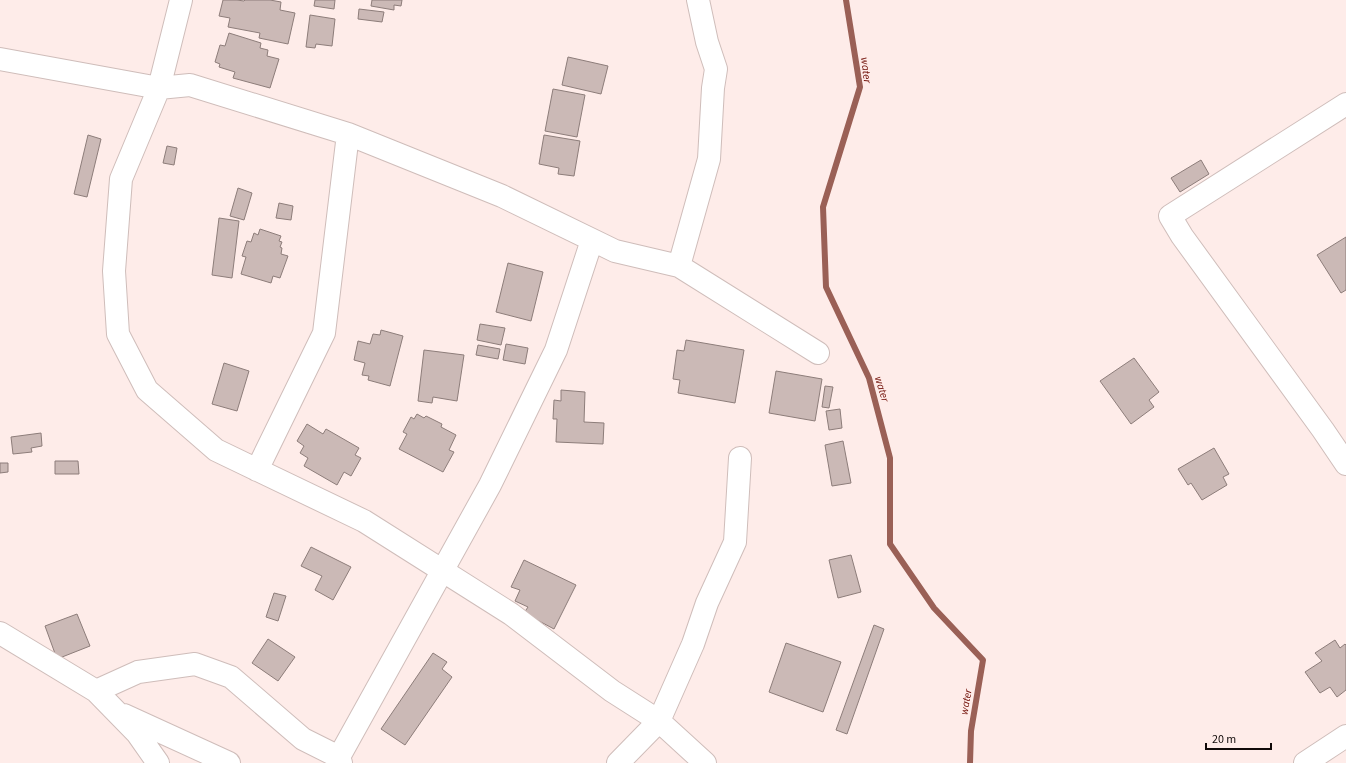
<svg xmlns="http://www.w3.org/2000/svg" width="1346" height="763" font-family="'Source Sans 3',sans-serif">
  <style>
    .lines { fill: none; stroke-linecap: round; stroke-linejoin: round }
    .stream { stroke: #9a6056; stroke-width: 6 }
    .building { fill: #cbb9b6; stroke: #8d7d7a }
    .street-casing { stroke: #cfbdba; stroke-width: 24 }
    .street { stroke: #fff; stroke-width: 22 }
    .labels { text-anchor: middle; dominant-baseline: central; stroke-width: 3; stroke-linejoin: round; paint-order: stroke }
    .water-label { font-size: 11px; font-style: italic; fill: #6e0c04; stroke: #feece9 }
  </style>
  <rect width="100%" height="100%" fill="#feece9"/>
  <g class="lines">
    <path class="stream" d="M 846,0 L 860,87 L 823,207 L 826,287 L 869,378 L 890,458 L 890,544 L 934,608 L 983,660 L 971,731 L 970,763"/>
  </g>
  <path class="building" d="M 223,0 L 237,0 L 244,1 L 245,0 L 270,0 L 281,2 L 280,10 L 295,13 L 288,44 L 259,38 L 260,33 L 228,27 L 230,18 L 219,16 Z
    M 315,0 L 335,0 L 334,9 L 314,6 Z
    M 372,0 L 402,0 L 401,6 L 394,5 L 394,10 L 371,6 Z
    M 359,9 L 384,12 L 382,22 L 358,19 Z
    M 310,15 L 335,19 L 332,46 L 316,44 L 315,48 L 306,47 Z
    M 229,33 L 261,43 L 260,48 L 268,50 L 267,56 L 279,59 L 270,88 L 233,78 L 235,72 L 219,67 L 220,64 L 215,62 L 220,45 L 225,46 Z
    M 568,57 L 608,66 L 601,94 L 562,85 Z
    M 553,89 L 585,95 L 577,137 L 545,131 Z
    M 88,135 L 101,139 L 87,197 L 74,194 Z
    M 544,135 L 580,141 L 574,176 L 558,174 L 559,168 L 539,164 Z
    M 167,146 L 177,148 L 174,165 L 163,163 Z
    M 1201,160 L 1209,174 L 1180,192 L 1171,178 Z
    M 238,188 L 252,193 L 244,220 L 230,216 Z
    M 279,203 L 293,206 L 291,220 L 276,218 Z
    M 219,218 L 239,221 L 232,278 L 212,275 Z
    M 260,229 L 281,236 L 279,241 L 282,242 L 280,247 L 282,248 L 281,254 L 288,256 L 280,278 L 273,276 L 271,283 L 241,274 L 246,257 L 242,256 L 247,241 L 251,242 L 254,233 L 258,235 Z
    M 1346,237 L 1346,290 L 1341,293 L 1317,255 Z
    M 508,263 L 543,272 L 531,321 L 496,312 Z
    M 480,324 L 505,328 L 501,345 L 477,340 Z
    M 381,330 L 403,336 L 390,386 L 368,380 L 369,376 L 362,375 L 365,363 L 354,360 L 358,341 L 370,344 L 373,334 L 380,335 Z
    M 686,340 L 744,350 L 735,403 L 678,393 L 680,380 L 673,379 L 677,350 L 684,351 Z
    M 506,344 L 528,348 L 525,364 L 503,360 Z
    M 478,345 L 500,349 L 498,359 L 476,355 Z
    M 424,350 L 464,355 L 457,401 L 433,397 L 432,403 L 418,401 Z
    M 1134,358 L 1159,392 L 1149,400 L 1154,407 L 1131,424 L 1100,381 Z
    M 224,363 L 249,371 L 237,411 L 212,404 Z
    M 776,371 L 822,379 L 815,421 L 769,413 Z
    M 825,386 L 833,387 L 829,408 L 822,407 Z
    M 561,390 L 585,392 L 584,422 L 604,423 L 603,444 L 556,442 L 557,419 L 553,419 L 554,400 L 561,401 Z
    M 840,409 L 842,428 L 829,430 L 826,411 Z
    M 417,414 L 424,418 L 426,416 L 442,424 L 441,427 L 456,435 L 449,450 L 454,452 L 443,472 L 399,449 L 407,434 L 403,432 L 411,417 L 414,419 Z
    M 307,424 L 323,434 L 326,429 L 359,448 L 355,455 L 361,458 L 351,476 L 344,472 L 337,485 L 304,466 L 308,458 L 300,453 L 304,446 L 297,441 Z
    M 41,433 L 42,446 L 31,448 L 32,452 L 13,454 L 11,437 Z
    M 843,441 L 851,483 L 832,486 L 825,445 Z
    M 1214,448 L 1229,474 L 1223,477 L 1227,485 L 1202,500 L 1191,483 L 1188,485 L 1178,469 Z
    M 55,461 L 78,461 L 79,474 L 55,474 Z
    M 0,463 L 8,463 L 8,472 L 0,473 Z
    M 311,547 L 351,567 L 333,600 L 315,590 L 322,576 L 301,566 Z
    M 851,555 L 861,592 L 838,598 L 829,560 Z
    M 524,560 L 576,585 L 554,629 L 524,613 L 528,607 L 515,601 L 520,590 L 511,587 Z
    M 274,593 L 286,596 L 278,621 L 266,617 Z
    M 77,614 L 90,646 L 57,659 L 45,626 Z
    M 874,625 L 884,629 L 847,734 L 836,730 Z
    M 268,639 L 295,657 L 278,681 L 252,663 Z
    M 1335,640 L 1340,648 L 1345,644 L 1346,645 L 1346,690 L 1337,697 L 1330,687 L 1320,693 L 1305,672 L 1322,661 L 1315,653 Z
    M 786,643 L 841,662 L 823,712 L 769,692 Z
    M 433,653 L 447,662 L 442,669 L 452,677 L 405,745 L 381,729 Z"/>
  <g class="lines">
    <defs>
      <path id="street" d="M 181,0 L 159,88 L 121,179 L 114,271 L 118,334 L 147,390 L 216,450 L 364,521 L 511,614 L 612,691 L 659,721 L 693,644 L 707,603 L 735,542 L 740,458
        M 0,59 L 159,88 L 190,85 L 348,134 L 502,196 L 615,251 L 679,266 L 818,353
        M 1346,104 L 1170,216 L 1182,236 L 1323,430 L 1346,464
        M 679,266 L 709,159 L 713,88 L 716,69 L 707,42 L 698,0
        M 257,470 L 324,333 L 348,134
        M 0,633 L 96,691 L 137,733 L 158,763
        M 96,691 L 138,672 L 195,664 L 231,677 L 303,739 L 339,757 L 341,763
        M 124,715 L 229,763
        M 339,757 L 490,485 L 556,350 L 592,240
        M 618,763 L 659,721 L 705,763
        M 1305,763 L 1346,736"/>
    </defs>
    <use href="#street" class="street-casing"/>
    <use href="#street" class="street"/>
  </g>
  <g class="labels">
    <g class="water-label">
      <text transform="translate(866 70) rotate(83)">water</text>
      <text transform="translate(882 389) rotate(73)">water</text>
      <text transform="translate(966 702) rotate(-80)">water</text>
    </g>
  </g>
  <path d="M1206 743v6h65v-6" fill="none" stroke="#100a09" stroke-width="2"/>
  <text x="1212" y="743" font-size="12" fill="#100a09" stroke="#feece9" stroke-width="3" paint-order="stroke">20 m</text>
</svg>
